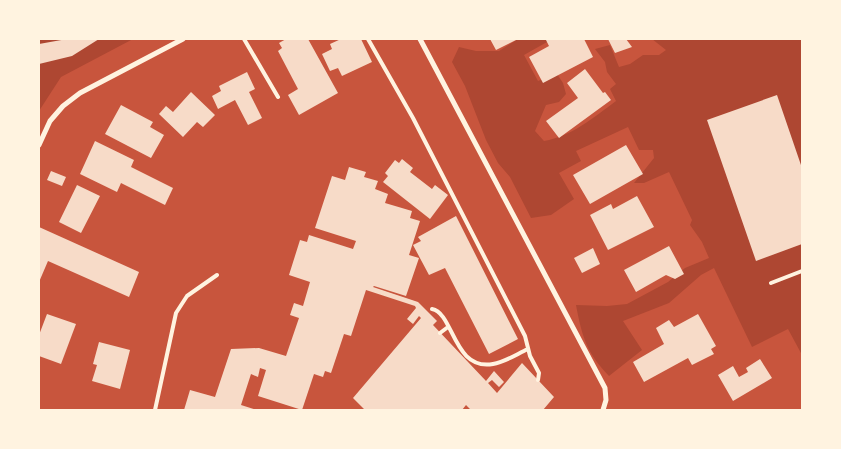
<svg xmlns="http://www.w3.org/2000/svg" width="841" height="449" font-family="'Alegreya Sans',sans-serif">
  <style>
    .green { fill: #ae4732 }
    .building { fill: #f7dbc8 }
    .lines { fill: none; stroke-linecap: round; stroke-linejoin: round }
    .service { stroke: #fff3e0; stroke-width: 4 }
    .minor { stroke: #fff3e0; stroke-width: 5 }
  </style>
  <rect width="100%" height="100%" fill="#c8553d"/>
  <path class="green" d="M 39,39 L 133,39 L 61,77 L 39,111 Z
    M 518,39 L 549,39 L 547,42 L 524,55 L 538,81 L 557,74 L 563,83 L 566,94 L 559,102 L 546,105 L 535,131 L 544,141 C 572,136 593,118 616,101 L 610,89 L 616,84 L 607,72 L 605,62 L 595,49 L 610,45 L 619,67 L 630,64 L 643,55 L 659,55 L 666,50 L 652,39 L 802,39 L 802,355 L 788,329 L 752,347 L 714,268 L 701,275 L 669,303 L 623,321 L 642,350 L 609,376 C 586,352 582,336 576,305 L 607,306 L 627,304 L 668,282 L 685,268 L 709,258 L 702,242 L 690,225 L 692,220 L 669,172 L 644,183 L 634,183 L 654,158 L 653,150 L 639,150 L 628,127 L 576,151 L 581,161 L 559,173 L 574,199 L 551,215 L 531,218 L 510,177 L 498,163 L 486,140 L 465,86 L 452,62 L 459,47 L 476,51 L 499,51 Z"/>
  <path class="building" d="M 67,39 L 99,39 L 72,56 L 39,64 L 39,44 Z
    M 286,39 L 308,39 L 338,93 L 299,115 L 288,95 L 298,89 L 278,51 L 282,48 L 279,43 Z
    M 341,39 L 361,39 L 372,62 L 342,76 L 338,68 L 330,71 L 322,54 L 332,49 L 330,44 Z
    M 490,39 L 518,39 L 496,50 Z
    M 548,39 L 584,39 L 593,57 L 543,83 L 529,57 L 549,46 L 546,40 Z
    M 608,39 L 626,39 L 632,47 L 615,53 Z
    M 585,69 L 603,93 L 605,92 L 611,100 L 559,138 L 546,121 L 578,98 L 567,83 Z
    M 247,72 L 255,89 L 249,92 L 262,118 L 248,125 L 235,100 L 218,109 L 212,96 L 221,91 L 219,86 Z
    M 191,92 L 215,115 L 203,127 L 197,122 L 183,137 L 159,114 L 166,106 L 173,112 Z
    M 777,95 L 802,168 L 802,244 L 756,261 L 707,120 Z
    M 121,105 L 153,122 L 150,127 L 164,135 L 151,158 L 105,134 Z
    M 95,141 L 134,160 L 131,167 L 173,188 L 165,205 L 121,183 L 117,192 L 80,174 Z
    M 626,145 L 643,174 L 590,204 L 573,175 Z
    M 402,159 L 413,168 L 410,172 L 432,189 L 435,185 L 448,195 L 430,219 L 383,182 L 388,176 L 385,173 L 395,160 L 399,163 Z
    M 349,167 L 366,172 L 364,177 L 378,181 L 375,189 L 388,194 L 385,203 L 412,211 L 410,218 L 420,221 L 409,255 L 419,258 L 406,296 L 374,286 L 373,287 L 418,302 L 437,321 L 433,325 L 486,381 L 494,371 L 504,382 L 499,387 L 492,380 L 488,383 L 497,393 L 522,363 L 554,397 L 543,410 L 471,410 L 466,405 L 462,410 L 365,410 L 353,398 L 421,318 L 419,316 L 413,324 L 407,319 L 416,308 L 415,306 L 366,290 L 351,336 L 344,334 L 331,373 L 325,371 L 323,377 L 314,374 L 302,410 L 258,396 L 266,370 L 260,368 L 258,377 L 251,374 L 241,405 L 257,410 L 184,410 L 190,390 L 215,397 L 231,349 L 259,348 L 286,356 L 299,318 L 290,315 L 294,303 L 303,306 L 310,282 L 289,275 L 300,240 L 307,242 L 309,235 L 353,249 L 356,241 L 315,228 L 332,176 L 345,180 Z
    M 51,171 L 66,177 L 62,186 L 47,180 Z
    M 77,185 L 100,196 L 81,233 L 59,222 Z
    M 637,196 L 654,227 L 608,250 L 590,215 L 611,204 L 613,209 Z
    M 456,216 L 518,339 L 489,354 L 445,268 L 429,275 L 413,245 L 421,241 L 418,237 Z
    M 39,227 L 139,272 L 129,297 L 48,261 L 39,282 Z
    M 669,246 L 684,274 L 675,279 L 666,275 L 636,292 L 624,270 Z
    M 593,248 L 600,264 L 582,273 L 574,258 Z
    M 47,314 L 76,324 L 61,364 L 39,356 L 39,335 Z
    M 698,314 L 716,346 L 711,349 L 714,354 L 692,365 L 688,358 L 644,382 L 633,362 L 664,344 L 656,328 L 669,320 L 674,327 Z
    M 99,342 L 130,350 L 120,389 L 92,381 L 97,365 L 93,364 Z
    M 760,359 L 772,378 L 733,401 L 718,375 L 733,366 L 739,377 L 748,372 L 746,368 Z"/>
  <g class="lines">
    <path class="service" d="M 244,39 L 278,97
      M 368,39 L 413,118 L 525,336 L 530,356 L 539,373 L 538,380
      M 771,283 L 802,271
      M 432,309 C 454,313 453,371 493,364 C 505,362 517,354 528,349
      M 440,333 L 448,327
      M 155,410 L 176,313 L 187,296 L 217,275"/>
    <path class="minor" d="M 420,39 L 605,388 L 606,400 L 603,410
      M 39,145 L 50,121 L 63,106 L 80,93 L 183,39"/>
  </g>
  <rect width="841" height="449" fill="none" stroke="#fff3e0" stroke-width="80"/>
</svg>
